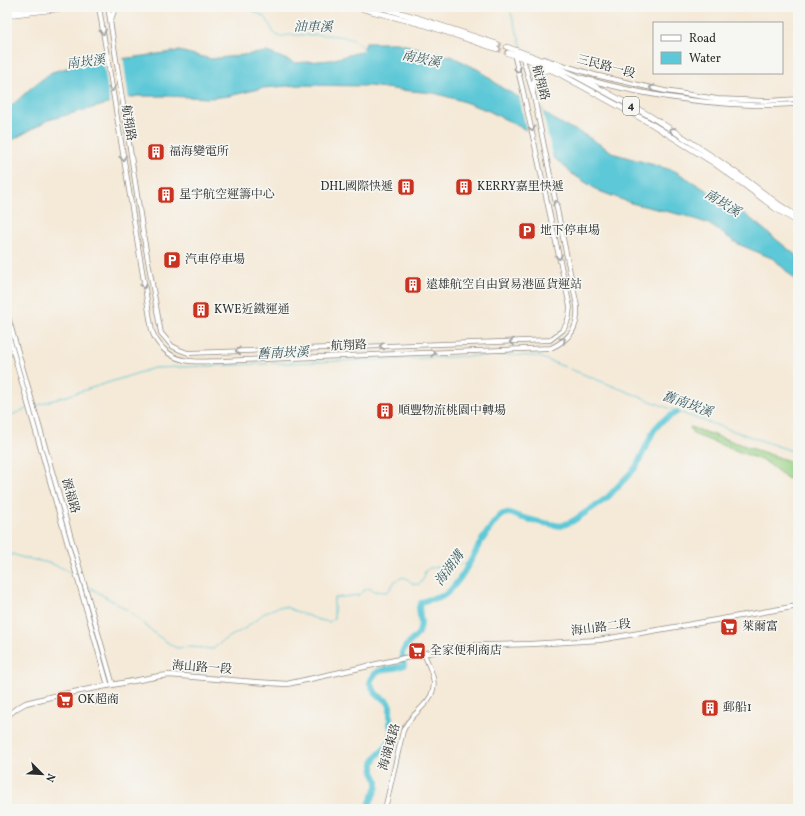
<svg xmlns="http://www.w3.org/2000/svg" width="805" height="816" font-family="Vollkorn,'Noto Serif TC',serif">
  <style>
    .green { fill: #97d185; stroke: #617e58 }
    .water { fill: #5dc8d7; stroke: #447a81 }
    .pier { fill: #f5e9d7 }
    .lines { fill: none; stroke-linecap: round; stroke-linejoin: round }
    .stream { stroke: #5dc8d7; stroke-width: 1 }
    .river { stroke: #5dc8d7; stroke-width: 6 }
    .primary-tunnel { stroke: #cdc3b5; stroke-width: 5; stroke-dasharray: 5 2.5; stroke-linecap: butt }
    .tertiary-casing { stroke: #908a81; stroke-width: 5.5 }
    .secondary-casing { stroke: #908a81; stroke-width: 6 }
    .primary-casing { stroke: #908a81; stroke-width: 6 }
    .tertiary { stroke: #fff; stroke-width: 4 }
    .secondary { stroke: #fff; stroke-width: 4.5 }
    .primary { stroke: #fff; stroke-width: 5 }
    .oneway { stroke: #a0a0a0 }
    .labels { text-anchor: middle; dominant-baseline: central; stroke-width: 3.5; stroke-linejoin: round; paint-order: stroke }
    .shield { fill: #f6f6f2; stroke: #686867; stroke-width: 1 }
    .shield-label { font-size: 11px; font-weight: bold; fill: #2b2b2b }
    .street-label { font-size: 12px; fill: #2b2b2b; stroke: #f6f6f2 }
    .poi-label { font-size: 12px; fill: #2b2b2b; stroke: #f6f6f2; text-anchor: start }
    .water-label { font-size: 13px; font-style: italic; fill: #3a5a5f; stroke: #f6f6f2 }
  </style>
  <rect width="100%" height="100%" fill="#f6f6f2"/>
  <filter id="ink" filterUnits="userSpaceOnUse"><feTurbulence type="fractalNoise" baseFrequency=".025" numOctaves="2"/><feDisplacementMap in="SourceGraphic" scale="8" xChannelSelector="R" yChannelSelector="G"/><feConvolveMatrix kernelMatrix="1 2 1 2 8 2 1 2 1" color-interpolation-filters="sRGB"/></filter>
  <filter id="wash" filterUnits="userSpaceOnUse"><feTurbulence type="fractalNoise" baseFrequency=".012" numOctaves="4" result="noise"/><feDisplacementMap in="SourceGraphic" scale="16" xChannelSelector="R" yChannelSelector="G"/><feGaussianBlur stdDeviation="0.9" result="paint"/><feColorMatrix in="noise" values="0 0 0 0 0 0 0 0 0 0 0 0 0 0 0 0 0 1.4 0 .05"/><feComposite in="paint" operator="in"/></filter>
  <g filter="url(#wash)">
    <rect width="100%" height="100%" fill="#f5e9d7"/>
    <path class="green" d="M 690,427 L 798,464 L 798,483 L 787,478 L 766,462 L 693,434 Z"/>
    <path class="water" d="M 366,43 L 397,43 L 453,57 L 479,70 L 502,88 L 535,106 L 556,121 L 585,135 L 615,154 L 633,159 L 675,171 L 746,215 L 798,257 L 798,282 L 774,259 L 738,244 L 709,224 L 686,216 L 631,203 L 599,191 L 571,173 L 566,168 L 544,149 L 526,130 L 489,111 L 459,100 L 434,93 L 400,90 L 370,86 L 299,85 L 263,88 L 229,96 L 210,98 L 166,96 L 137,96 L 48,120 L 7,143 L 7,110 L 32,87 L 52,72 L 89,62 L 129,58 L 179,51 L 211,59 L 267,52 L 295,63 L 331,60 L 363,51 Z"/>
    <path class="pier" d="M 123,56 L 129,101 L 110,106 L 103,58 Z
      M 519,95 L 542,108 L 553,159 L 527,134 Z"/>
    <g class="lines">
      <path class="stream" d="M 134,7 L 135,9 L 146,9 L 170,7
        M 247,7 L 266,18 L 274,33 L 280,37 C 288,34 297,35 305,35 C 320,35 336,34 350,39 C 355,40 360,46 366,49
        M 511,13 L 523,51
        M 542,108 L 544,113
        M 570,369 L 681,413 L 798,453
        M 35,406 L 154,368 L 502,355 L 537,356 L 565,367
        M 7,417 L 28,408
        M 7,558 L 13,554 C 25,560 36,559 48,563 C 56,565 68,570 74,575
        M 464,564 L 470,563
        M 86,585 L 127,610
        M 131,613 L 158,636 L 176,648 L 191,647 L 213,649 L 224,640 L 244,629 L 266,612 L 278,607 L 286,607 L 295,611 L 304,614 L 319,620 L 330,622 L 334,618 L 334,598 L 359,595 L 363,591 L 369,588 L 373,591 L 386,592 L 390,589 L 395,581 L 403,577 L 408,579 C 412,584 414,585 420,584 L 424,578 L 425,571 L 430,568 L 462,564"/>
      <path class="river" d="M 482,540 L 493,524 L 499,517 L 503,514 L 510,513 L 520,517 L 539,522 L 561,526 L 573,521 L 607,498 L 636,467 L 654,430 L 662,421 L 677,412
        M 367,809 L 377,787 L 377,780 L 373,772 L 373,763 L 377,756 L 383,750 L 389,742 L 392,733 L 390,724 L 390,706 L 387,701 L 376,694 L 370,683 C 376,664 390,672 404,665 L 402,653 L 406,646 L 419,633 L 421,624 L 419,607 L 422,602 C 425,601 428,599 431,599 C 435,598 439,598 443,596 C 457,588 472,559 479,545"/>
    </g>
  </g>
  <g filter="url(#ink)">
    <g class="lines">
      <path class="primary-tunnel" d="M 497,44 L 507,47
        M 497,49 L 508,53"/>
      <defs>
        <path id="tertiary" d="M 99,7 L 152,331 C 157,345 169,357 184,360 C 196,363 209,361 221,361 C 245,360 269,359 293,358 C 379,355 465,351 551,348 C 570,339 579,328 577,306 L 534,97 L 522,55
          M 108,7 L 143,233 L 161,333 L 172,346 L 180,350 L 188,353 L 499,342 L 550,340 L 563,330 L 567,323 L 569,316 L 570,307 L 523,91 L 514,54
          M 111,20 L 114,11 L 116,7
          M 543,59 L 595,75 L 665,91 L 718,99 L 767,101 L 798,99
          M 583,78 C 638,94 695,103 752,105 C 767,106 783,104 798,104
          M 7,313 L 113,685
          M 7,330 L 108,686
          M 385,809 L 403,731 C 408,719 415,715 423,706 C 441,689 433,674 424,654"/>
        <path id="secondary" d="M 7,716 L 17,708 L 26,703 L 58,695 L 160,676 L 170,675 L 254,682 L 287,684 L 459,646 L 531,644 L 599,640 L 798,606"/>
        <path id="primary" d="M 356,7 L 425,25 L 497,49
          M 380,7 L 418,18 L 497,44
          M 7,10 L 30,7
          M 7,15 L 73,7
          M 507,47 L 529,55 L 554,66 L 576,76 L 650,116 L 683,137 L 716,159 L 746,180 L 778,204 L 798,217
          M 508,53 L 527,59 L 560,74 L 650,123 L 714,163 L 746,186 L 775,208 L 798,222
          M 533,91 C 533,80 537,70 549,70"/>
      </defs>
      <use href="#tertiary" class="tertiary-casing"/>
      <use href="#secondary" class="secondary-casing"/>
      <use href="#primary" class="primary-casing"/>
      <use href="#tertiary" class="tertiary"/>
      <use href="#secondary" class="secondary"/>
      <use href="#primary" class="primary"/>
    </g>
    <defs><path id="oneway-chevron" d="M-2-3.5L2.5 0L-2 3.5" fill="none" stroke-width="1.6" stroke-linecap="round" stroke-linejoin="round"/></defs>
    <g class="oneway">
      <use href="#oneway-chevron" transform="translate(103 32) rotate(81)"/>
      <use href="#oneway-chevron" transform="translate(518 70) rotate(76)"/>
      <use href="#oneway-chevron" transform="translate(652 88) rotate(-167)"/>
      <use href="#oneway-chevron" transform="translate(112 89) rotate(80)"/>
      <use href="#oneway-chevron" transform="translate(532 129) rotate(78)"/>
      <use href="#oneway-chevron" transform="translate(672 130) rotate(-148)"/>
      <use href="#oneway-chevron" transform="translate(123 158) rotate(81)"/>
      <use href="#oneway-chevron" transform="translate(556 203) rotate(-101)"/>
      <use href="#oneway-chevron" transform="translate(559 257) rotate(78)"/>
      <use href="#oneway-chevron" transform="translate(144 286) rotate(81)"/>
      <use href="#oneway-chevron" transform="translate(563 340) rotate(-38)"/>
      <use href="#oneway-chevron" transform="translate(512 342) rotate(177)"/>
      <use href="#oneway-chevron" transform="translate(382 346) rotate(178)"/>
      <use href="#oneway-chevron" transform="translate(238 351) rotate(178)"/>
      <use href="#oneway-chevron" transform="translate(433 353) rotate(-2)"/>
    </g>
  </g>
  <defs>
    <symbol id="building-square" viewBox="-11 -11 22 22"><rect x="-9" y="-9" width="18" height="18" rx="4" fill="#c8321e" stroke="#f6f6f2"/><path d="M-4-6H4V6H1V3H-1V6H-4ZM-2.5-4.3h1.7v1.8h-1.7ZM.8-4.3h1.7v1.8H.8ZM-2.5-1h1.7V.8h-1.7ZM.8-1h1.7V.8H.8Z" fill="#fff"/></symbol>
    <symbol id="parking-square" viewBox="-11 -11 22 22"><rect x="-9" y="-9" width="18" height="18" rx="4" fill="#c8321e" stroke="#f6f6f2"/><path d="M-3.5-5.5H1a3.5 3.5 0 0 1 0 7H-1V5.5H-3.5ZM-1-3.4V-.6H.8a1.4 1.4 0 0 0 0-2.8Z" fill="#fff"/></symbol>
    <symbol id="supermarket-square" viewBox="-11 -11 22 22"><rect x="-9" y="-9" width="18" height="18" rx="4" fill="#c8321e" stroke="#f6f6f2"/><path d="M-6-5.5h2.5l.6 2H6L4.5 2H-2.5L-4.4-4H-6ZM-1.5 3.2a1.3 1.3 0 1 0 .1 0ZM3 3.2a1.3 1.3 0 1 0 .1 0Z" fill="#fff"/></symbol>
  </defs>
  <g fill-rule="evenodd">
    <use href="#building-square" x="146" y="142" width="20" height="20"/>
    <use href="#building-square" x="396" y="177" width="20" height="20"/>
    <use href="#building-square" x="454" y="177" width="20" height="20"/>
    <use href="#building-square" x="156" y="185" width="20" height="20"/>
    <use href="#parking-square" x="517" y="221" width="20" height="20"/>
    <use href="#parking-square" x="162" y="250" width="20" height="20"/>
    <use href="#building-square" x="403" y="275" width="20" height="20"/>
    <use href="#building-square" x="191" y="300" width="20" height="20"/>
    <use href="#building-square" x="375" y="401" width="20" height="20"/>
    <use href="#supermarket-square" x="719" y="617" width="20" height="20"/>
    <use href="#supermarket-square" x="407" y="641" width="20" height="20"/>
    <use href="#supermarket-square" x="55" y="690" width="20" height="20"/>
    <use href="#building-square" x="700" y="698" width="20" height="20"/>
  </g>
  <g class="labels">
    <rect class="shield" x="623" y="97" width="16" height="18" rx="3"/>
    <g class="shield-label">
      <text x="631" y="106">4</text>
    </g>
    <g class="street-label">
      <text transform="translate(606 67) rotate(15)">三民路一段</text>
      <text transform="translate(540 83) rotate(75)">航翔路</text>
      <text transform="translate(128 123) rotate(81)">航翔路</text>
      <text transform="translate(349 346) rotate(-2)">航翔路</text>
      <text transform="translate(70 496) rotate(74)">源福路</text>
      <text transform="translate(601 628) rotate(-7)">海山路二段</text>
      <text transform="translate(202 668) rotate(4)">海山路一段</text>
      <text transform="translate(390 747) rotate(-74)">海湖東路</text>
    </g>
    <g class="poi-label">
      <text x="169" y="152">福海變電所</text>
      <text x="393" y="187" text-anchor="end">DHL國際快遞</text>
      <text x="477" y="187">KERRY嘉里快遞</text>
      <text x="179" y="195">星宇航空運籌中心</text>
      <text x="540" y="231">地下停車場</text>
      <text x="185" y="260">汽車停車場</text>
      <text x="426" y="285">遠雄航空自由貿易港區貨運站</text>
      <text x="214" y="310">KWE近鐵運通</text>
      <text x="398" y="411">順豐物流桃園中轉場</text>
      <text x="742" y="627">萊爾富</text>
      <text x="430" y="651">全家便利商店</text>
      <text x="78" y="700">OK超商</text>
      <text x="723" y="708">郵船1</text>
    </g>
    <g class="water-label">
      <text transform="translate(313 28) rotate(1)">油車溪</text>
      <text transform="translate(421 60) rotate(12)">南崁溪</text>
      <text transform="translate(86 63) rotate(-7)">南崁溪</text>
      <text transform="translate(722 204) rotate(32)">南崁溪</text>
      <text transform="translate(283 354) rotate(-2)">舊南崁溪</text>
      <text transform="translate(687 405) rotate(20)">舊南崁溪</text>
      <text transform="translate(450 569) rotate(-53)">海湖溝</text>
    </g>
  </g>
  <rect width="805" height="816" fill="none" stroke="#f6f6f2" stroke-width="24"/>
  <rect x="653" y="22" width="130" height="52" fill="#f6f6f2" stroke="#a5a5a2"/>
  <rect x="661" y="35" width="20" height="6" fill="#ffffff" stroke="#a5a5a2"/>
  <text x="689" y="42" font-size="12" fill="#2b2b2b">Road</text>
  <rect x="661" y="52" width="20" height="12" fill="#5dc8d7" stroke="#a5a5a2"/>
  <text x="689" y="62" font-size="12" fill="#2b2b2b">Water</text>
  <g transform="translate(42 774) rotate(114)" stroke="#f6f6f2" stroke-width="3" paint-order="stroke">
  <path d="M0-3L7 15L0 10L-7 15Z" fill="#2b2b2b"/>
  <text y="-6" font-size="11" font-weight="bold" text-anchor="middle" fill="#2b2b2b">N</text>
  </g>
</svg>
